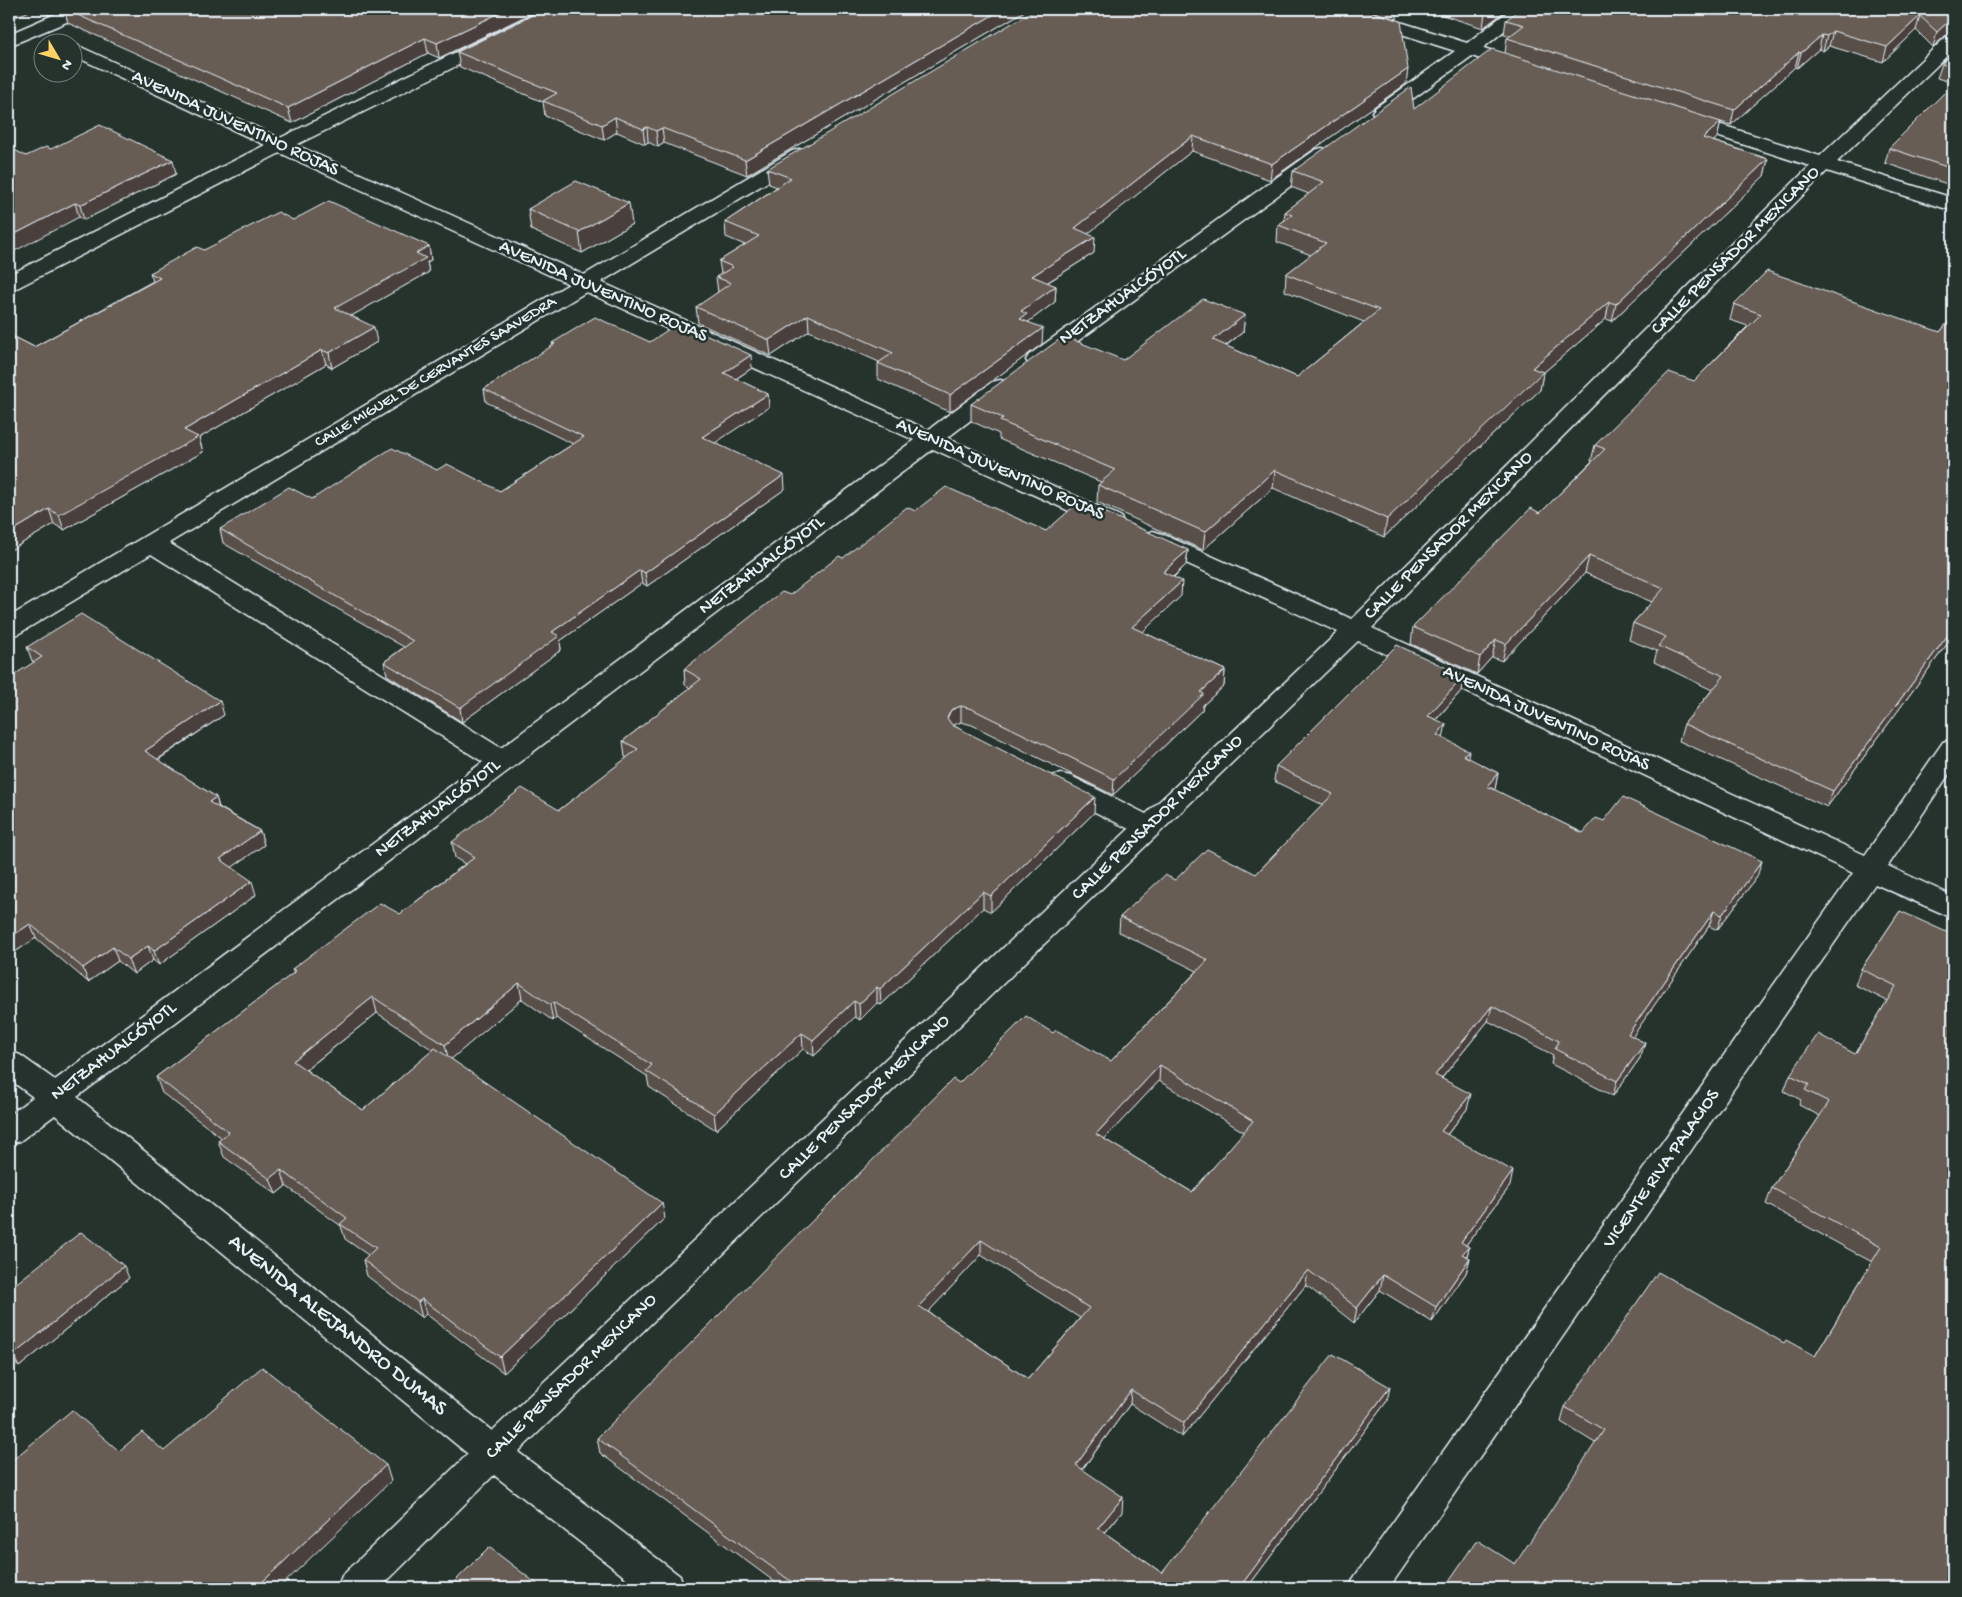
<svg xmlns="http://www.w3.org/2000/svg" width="1962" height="1597" font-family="'Gochi Hand',sans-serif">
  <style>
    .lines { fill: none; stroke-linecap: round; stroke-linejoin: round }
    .minor-casing { stroke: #e8f1f8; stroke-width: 3 }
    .minor { fill: #26332d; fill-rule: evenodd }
    .wall { fill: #595049; stroke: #e8f1f8; fill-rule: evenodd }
    .shaded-wall { fill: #49413c; stroke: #e8f1f8 }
    .building { fill: #685d55; stroke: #e8f1f8; fill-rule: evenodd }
    .labels { text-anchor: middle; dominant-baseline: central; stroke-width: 5; stroke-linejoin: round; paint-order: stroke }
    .far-street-label { font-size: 16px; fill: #e8f1f8; stroke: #26332d }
    .street-label { font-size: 19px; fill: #e8f1f8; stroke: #26332d }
    .near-street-label { font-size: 22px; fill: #e8f1f8; stroke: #26332d }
  </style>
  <rect width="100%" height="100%" fill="#26332d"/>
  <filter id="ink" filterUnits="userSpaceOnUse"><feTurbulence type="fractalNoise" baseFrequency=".02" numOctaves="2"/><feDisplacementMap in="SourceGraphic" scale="10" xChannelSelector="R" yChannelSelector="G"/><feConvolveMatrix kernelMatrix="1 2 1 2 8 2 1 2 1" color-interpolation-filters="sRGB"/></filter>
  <g filter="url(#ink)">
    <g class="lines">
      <defs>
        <path id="minor" d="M 67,9 L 91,9 L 88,13 L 9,46 L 9,34 Z
          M 544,9 L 567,9 L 564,13 L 296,145 L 584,275 L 792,151 L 799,149 L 806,151 L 809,155 L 806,159 L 601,282 L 928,430 L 992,382 L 1000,380 L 1008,382 L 1011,387 L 1008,392 L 947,438 L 1120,516 L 1123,521 L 1120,526 L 1111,528 L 1102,526 L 933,449 L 77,1097 L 492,1431 L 1129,829 L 1051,790 L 1047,783 L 1051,776 L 1061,774 L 1071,776 L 1146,814 L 1338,632 L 1144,544 L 1141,539 L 1144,534 L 1153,531 L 1162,534 L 1352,619 L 1810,166 L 1676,123 L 1673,119 L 1676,115 L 1683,113 L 1690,115 L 1820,156 L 1947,36 L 1953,35 L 1953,50 L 1837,162 L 1953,198 L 1953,211 L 1827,171 L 1372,628 L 1865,855 L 1943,742 L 1953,739 L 1953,768 L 1888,866 L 1953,896 L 1953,918 L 1875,884 L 1389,1588 L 1349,1588 L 1355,1576 L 1853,873 L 1358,641 L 518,1452 L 680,1576 L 685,1588 L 639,1588 L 494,1475 L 380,1588 L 337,1588 L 342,1576 L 468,1454 L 55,1115 L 20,1141 L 9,1144 L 9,1115 L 33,1097 L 9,1079 L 9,1051 L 20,1055 L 55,1080 L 483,762 L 151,554 L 18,634 L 9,636 L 9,617 L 569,284 L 280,153 L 17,288 L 9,289 L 9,275 L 265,145 L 72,55 L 72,43 L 280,138 ZM 586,292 L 914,440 L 501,748 L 169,543 Z
          M 1332,9 L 1359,9 L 1467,43 L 1511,9 L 1531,9 L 1483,48 L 1490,50 L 1492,54 L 1490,58 L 1483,60 L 1472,56 L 1389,116 L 1382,118 L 1375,116 L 1372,112 L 1375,108 L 1455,51 L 1335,13 Z
          M 1322,148 L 1329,150 L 1332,154 L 1329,158 L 1045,365 L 1037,367 L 1029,365 L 1026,360 L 1029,355 L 1315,150 Z"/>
      </defs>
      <use href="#minor" class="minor-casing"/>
      <use href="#minor" class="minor"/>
    </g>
    <path class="wall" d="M 35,9 L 63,9 L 49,15 Z
      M 64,9 L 540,9 L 439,58 L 428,53 L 292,123 L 68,23 Z
      M 1028,9 L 747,175 L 664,143 L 658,147 L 648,142 L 645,144 L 617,132 L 604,140 L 545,116 L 543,102 L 460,67 L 457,52 Z
      M 1364,9 L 1398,9 L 1397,19 Z
      M 1424,9 L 1508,9 L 1483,28 Z
      M 1953,9 L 1953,34 L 1946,35 L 1933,47 L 1916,30 L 1883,62 L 1829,46 L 1823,51 L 1819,49 L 1797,68 L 1795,67 L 1731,125 L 1721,122 L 1717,138 L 1713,141 L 1768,159 L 1764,176 L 1612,321 L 1606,319 L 1543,373 L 1540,390 L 1384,537 L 1273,488 L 1203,550 L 1097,502 L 1098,485 L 1101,482 L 999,439 L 999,434 L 971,421 L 971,404 L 1123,360 L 1245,315 L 1243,332 L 1226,346 L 1297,377 L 1364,322 L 1285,291 L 1286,274 L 1311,255 L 1277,242 L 1278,225 L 1284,221 L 1285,212 L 1309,194 L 1291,187 L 1293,171 L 1414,109 L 1505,53 L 1507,38 L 1510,36 L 1504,34 L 1506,20 Z
      M 1953,42 L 1953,83 L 1937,78 L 1942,64 L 1947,58 L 1951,44 Z
      M 1406,84 L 1270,180 L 1192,151 L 1087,234 L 1094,253 L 1047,283 L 1056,286 L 1055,302 L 1028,322 L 1042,344 L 950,412 L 878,379 L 878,363 L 879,362 L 809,331 L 771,356 L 698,323 L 696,307 L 718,293 L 716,277 L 721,274 L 719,261 L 745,245 L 726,237 L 725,222 L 777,187 L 769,184 L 767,169 Z
      M 1953,84 L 1953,186 L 1885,163 L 1889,148 Z
      M 51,149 L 176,174 L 84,220 L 79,217 L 26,156 Z
      M 528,209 L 632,224 L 582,253 L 531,230 Z
      M 293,220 L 429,246 L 431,260 L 427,262 L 429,272 L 351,316 L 377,342 L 332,368 L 326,364 L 199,438 L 203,452 L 64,530 L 54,524 L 9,551 L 9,334 L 34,347 L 153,281 L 150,273 L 204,250 Z
      M 1734,304 L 1940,332 L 1953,316 L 1953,636 L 1827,807 L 1679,741 L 1684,724 L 1712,690 L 1654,662 L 1657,651 L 1629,640 L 1633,623 L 1652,602 L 1585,573 L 1502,661 L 1492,657 L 1477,674 L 1411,644 L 1413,627 L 1540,513 L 1592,461 L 1591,461 L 1595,445 L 1694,381 L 1748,326 L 1730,320 Z
      M 650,342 L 752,368 L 736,379 L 768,394 L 769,407 L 714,443 L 785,489 L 647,586 L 642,583 L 560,641 L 561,650 L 462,722 L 387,675 L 384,662 L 404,647 L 223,543 L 220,529 L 312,499 L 437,470 L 500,491 L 573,444 L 486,402 L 484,389 L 553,346 L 552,343 Z
      M 915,511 L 1046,531 L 1188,550 L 1186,565 L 1174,577 L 1181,596 L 1142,632 L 1225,670 L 1224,686 L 1203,705 L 1202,710 L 1113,795 L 972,725 L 961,722 L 953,725 L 1094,813 L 991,912 L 983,908 L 881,1005 L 877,1003 L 860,1020 L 855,1017 L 814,1056 L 803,1049 L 716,1130 L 649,1087 L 647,1076 L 556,1018 L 553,1021 L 522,999 L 451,1059 L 665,1218 L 504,1373 L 426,1314 L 422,1318 L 367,1276 L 363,1260 L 368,1255 L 345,1239 L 341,1226 L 286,1186 L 276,1194 L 224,1157 L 218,1141 L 222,1138 L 162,1093 L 156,1077 L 294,973 L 292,969 L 400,914 L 465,864 L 455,858 L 452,842 L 559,810 L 627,758 L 625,757 L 623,741 L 690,688 L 685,685 L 684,669 L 790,595 ZM 377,1013 L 433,1050 L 363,1110 L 306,1070 Z
      M 27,647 L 224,715 L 158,760 L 216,797 L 219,807 L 260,831 L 264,845 L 232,867 L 256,895 L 159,965 L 153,960 L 134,974 L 118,961 L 88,982 L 36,938 L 9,956 L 34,662 L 32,661 Z
      M 1464,676 L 1461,691 L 1436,720 L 1443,738 L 1467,758 L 1498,773 L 1495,789 L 1494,790 L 1583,833 L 1757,877 L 1717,930 L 1709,926 L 1632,1037 L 1645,1043 L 1640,1058 L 1613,1096 L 1551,1064 L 1553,1055 L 1488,1021 L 1442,1078 L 1467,1109 L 1447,1135 L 1510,1186 L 1466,1245 L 1469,1247 L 1467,1257 L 1470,1258 L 1466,1273 L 1432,1322 L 1380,1290 L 1354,1323 L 1306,1285 L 1182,1437 L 1130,1404 L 1082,1470 L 1122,1512 L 1105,1533 L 1162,1573 L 1387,1401 L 1247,1588 L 783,1588 L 600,1453 L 597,1438 L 959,1083 L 1053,1033 L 1111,1061 L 1197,971 L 1119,932 L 1120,917 L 1175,880 L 1256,874 L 1323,805 L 1274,781 L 1276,766 ZM 1159,1081 L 1244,1132 L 1192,1192 L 1104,1139 ZM 981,1255 L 1080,1318 L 1028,1379 L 928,1312 Z
      M 1900,911 L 1953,1588 L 1595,1443 L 1561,1422 L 1565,1407 L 1784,1343 L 1815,1356 L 1872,1262 L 1766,1204 L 1772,1188 L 1820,1116 L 1799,1105 L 1801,1100 L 1784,1091 L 1790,1075 L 1855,1054 L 1887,1001 L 1855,985 L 1861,969 Z
      M 129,1278 L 19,1367 L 9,1358 L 9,1289 Z"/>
    <path class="shaded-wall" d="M 9,9 L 34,9 L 9,20 Z
      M 47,9 L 63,9 L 49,15 Z
      M 508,9 L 540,9 L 439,58 L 437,43 Z
      M 1003,9 L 1028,9 L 747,175 L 745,160 Z
      M 1491,9 L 1508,9 L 1483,28 L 1485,13 Z
      M 1920,16 L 1916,30 L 1883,62 L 1887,47 Z
      M 1950,20 L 1953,20 L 1953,34 L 1946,35 L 1933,47 L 1937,32 Z
      M 1833,31 L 1829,46 L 1823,51 L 1827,36 Z
      M 1822,35 L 1819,49 L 1797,68 L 1801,53 Z
      M 425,38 L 428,53 L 292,123 L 288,108 Z
      M 1799,52 L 1795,67 L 1731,125 L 1734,110 Z
      M 1408,69 L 1406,84 L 1270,180 L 1272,164 Z
      M 615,117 L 617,132 L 604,140 L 602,125 Z
      M 1721,122 L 1717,138 L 1699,154 L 1703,138 Z
      M 647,127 L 648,142 L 645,144 L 643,129 Z
      M 662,128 L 664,143 L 658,147 L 656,131 Z
      M 1193,136 L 1192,151 L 1075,244 L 1075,228 Z
      M 1768,159 L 1764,176 L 1612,321 L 1616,304 Z
      M 173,160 L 176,174 L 84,220 L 80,205 Z
      M 75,203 L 79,217 L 9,254 L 9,237 Z
      M 629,203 L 632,224 L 582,253 L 579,232 Z
      M 1095,237 L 1094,253 L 1032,292 L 1032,276 Z
      M 429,246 L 431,260 L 427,262 L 429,272 L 339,323 L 335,308 L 416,253 Z
      M 1056,286 L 1055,302 L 1027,323 L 1020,335 L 1021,311 Z
      M 1609,302 L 1606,319 L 1543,373 L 1540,390 L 1384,537 L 1387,519 L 1532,368 Z
      M 808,315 L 809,331 L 771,356 L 769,340 Z
      M 1245,315 L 1243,332 L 1211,357 L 1213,340 Z
      M 374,327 L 377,342 L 332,368 L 329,353 Z
      M 1043,328 L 1042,344 L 950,412 L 950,395 Z
      M 322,350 L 326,364 L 199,438 L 203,452 L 64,530 L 59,515 L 184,430 Z
      M 751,355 L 752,368 L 725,386 L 724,373 Z
      M 768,394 L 769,407 L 703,451 L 702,437 Z
      M 1275,470 L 1273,488 L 1203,550 L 1205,532 Z
      M 784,475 L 785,489 L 647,586 L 645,573 Z
      M 49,509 L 54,524 L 9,551 L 9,533 Z
      M 1188,550 L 1186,565 L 1162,587 L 1163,572 Z
      M 1589,556 L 1585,573 L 1502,661 L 1506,644 Z
      M 640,570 L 642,583 L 560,641 L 561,650 L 462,722 L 460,708 L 552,632 Z
      M 1182,581 L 1181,596 L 1131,643 L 1132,627 Z
      M 1953,628 L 1953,636 L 1827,807 L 1833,791 Z
      M 1496,640 L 1492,657 L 1477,674 L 1480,657 Z
      M 1225,670 L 1224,686 L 1203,705 L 1202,710 L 1113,795 L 1114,779 L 1201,692 Z
      M 1464,676 L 1461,691 L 1425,732 L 1428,716 Z
      M 220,701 L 224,715 L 149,765 L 145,751 Z
      M 961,706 L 961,722 L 951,726 L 947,718 L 951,710 Z
      M 1446,724 L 1443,739 L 1437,735 Z
      M 1469,751 L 1466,766 L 1463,755 Z
      M 1498,773 L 1495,789 L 1484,802 L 1487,786 Z
      M 216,797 L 220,812 L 209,802 Z
      M 1095,797 L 1094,813 L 991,912 L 991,896 Z
      M 260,831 L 264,845 L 224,873 L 220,859 Z
      M 1762,861 L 1757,877 L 1717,930 L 1722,915 Z
      M 252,881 L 256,895 L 159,965 L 154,951 Z
      M 983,892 L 983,908 L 881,1005 L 880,989 Z
      M 1714,911 L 1709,926 L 1624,1049 L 1628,1034 Z
      M 30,924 L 36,938 L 9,956 L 9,938 Z
      M 148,946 L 153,960 L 134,974 L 128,959 Z
      M 113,947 L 118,961 L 88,982 L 83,968 Z
      M 519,983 L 522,999 L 449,1061 L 445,1045 Z
      M 877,987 L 877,1003 L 860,1020 L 859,1004 Z
      M 373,997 L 377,1013 L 298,1076 L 293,1061 Z
      M 854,1001 L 855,1017 L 814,1056 L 813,1040 Z
      M 553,1002 L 556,1018 L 553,1021 L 550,1005 Z
      M 1492,1006 L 1488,1021 L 1432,1090 L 1435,1075 Z
      M 802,1033 L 803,1049 L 716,1130 L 714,1114 Z
      M 1645,1043 L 1640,1058 L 1613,1096 L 1617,1081 Z
      M 1160,1065 L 1159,1081 L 1095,1149 L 1096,1134 Z
      M 1471,1094 L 1467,1109 L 1438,1146 L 1441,1131 Z
      M 281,1170 L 286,1186 L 276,1194 L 270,1179 Z
      M 1513,1171 L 1510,1186 L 1457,1257 L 1461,1242 Z
      M 662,1203 L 665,1218 L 504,1373 L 500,1357 Z
      M 981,1240 L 981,1255 L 920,1321 L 919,1306 Z
      M 1469,1247 L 1466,1262 L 1462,1254 Z
      M 1470,1258 L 1466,1273 L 1432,1322 L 1436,1307 Z
      M 124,1266 L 129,1278 L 19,1367 L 13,1355 Z
      M 1308,1270 L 1306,1285 L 1182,1437 L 1184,1423 Z
      M 1383,1275 L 1380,1290 L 1354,1323 L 1357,1308 Z
      M 422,1299 L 426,1314 L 422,1318 L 418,1302 Z
      M 1390,1387 L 1387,1401 L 1247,1588 L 1239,1588 Z
      M 1131,1390 L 1130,1404 L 1075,1479 L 1076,1465 Z
      M 386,1465 L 391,1481 L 279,1588 L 256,1588 Z
      M 1123,1497 L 1122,1512 L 1097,1542 L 1098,1528 Z"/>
    <path class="building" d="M 64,9 L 508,9 L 437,43 L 425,38 L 288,108 Z
      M 545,9 L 1003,9 L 745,160 L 662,128 L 656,131 L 647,127 L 643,129 L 615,117 L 602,125 L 543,101 L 557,93 L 457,52 Z
      M 1036,9 L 1363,9 L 1401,21 L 1408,69 L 1272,164 L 1193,136 L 1075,228 L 1095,237 L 1032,276 L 1056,286 L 1021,311 L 1027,314 L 1020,319 L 1043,328 L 950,395 L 878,363 L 893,353 L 808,315 L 769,340 L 696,307 L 731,283 L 716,277 L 733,267 L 719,261 L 759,236 L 725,222 L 791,178 L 767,169 Z
      M 1471,9 L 1491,9 L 1485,13 Z
      M 1520,9 L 1953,9 L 1953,20 L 1950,20 L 1937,32 L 1920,16 L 1887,47 L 1833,31 L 1827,36 L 1822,35 L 1801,53 L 1799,52 L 1734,110 L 1507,38 L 1524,25 L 1506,20 Z
      M 1492,49 L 1721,122 L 1703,138 L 1768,159 L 1616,304 L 1609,302 L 1532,368 L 1543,372 L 1387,519 L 1275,470 L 1205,532 L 1098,485 L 1115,470 L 1000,421 L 1003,418 L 971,404 L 1064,336 L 1123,360 L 1203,299 L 1245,315 L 1213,340 L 1297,377 L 1379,310 L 1286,274 L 1326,243 L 1278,225 L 1292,215 L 1285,212 L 1324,182 L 1293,171 L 1411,87 L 1414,109 Z
      M 1953,50 L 1953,67 L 1942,64 Z
      M 1953,84 L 1953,169 L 1889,148 Z
      M 100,125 L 173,160 L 80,205 L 75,203 L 9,237 L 9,147 L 26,156 L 46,147 L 51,149 Z
      M 576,181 L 629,203 L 579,232 L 528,209 Z
      M 329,201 L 429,246 L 416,253 L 426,258 L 335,308 L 374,327 L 329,353 L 322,350 L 184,430 L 198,437 L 59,515 L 49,509 L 9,533 L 9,334 L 34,347 L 160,278 L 150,273 L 197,247 L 204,250 L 278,212 L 293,220 Z
      M 1767,271 L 1940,332 L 1953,316 L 1953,628 L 1833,791 L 1684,724 L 1724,676 L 1658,646 L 1666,637 L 1633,623 L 1664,588 L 1589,556 L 1506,644 L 1496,640 L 1480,657 L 1413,627 L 1531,508 L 1540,513 L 1605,449 L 1595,445 L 1669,372 L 1694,381 L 1761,314 L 1734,304 Z
      M 595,317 L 650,342 L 679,322 L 751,355 L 724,373 L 768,394 L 702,437 L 784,475 L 645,573 L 640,570 L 552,632 L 559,636 L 460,708 L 384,662 L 413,641 L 220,529 L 289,487 L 312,499 L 392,448 L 437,470 L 447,464 L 500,491 L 584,437 L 484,389 L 555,344 L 552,343 Z
      M 946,487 L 1046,531 L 1080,501 L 1188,550 L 1163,572 L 1182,581 L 1132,627 L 1225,670 L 1201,692 L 1204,694 L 1114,779 L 972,709 L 961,706 L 951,710 L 947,718 L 952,725 L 1095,797 L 991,896 L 983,892 L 880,989 L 877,987 L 859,1004 L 854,1001 L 813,1040 L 802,1033 L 714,1114 L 646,1071 L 652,1065 L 553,1002 L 550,1005 L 519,983 L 445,1045 L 373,997 L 293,1061 L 363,1110 L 435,1048 L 662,1203 L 500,1357 L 422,1299 L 418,1302 L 363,1260 L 376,1248 L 340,1224 L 347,1218 L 281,1170 L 270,1179 L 218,1141 L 229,1132 L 156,1077 L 296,971 L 292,969 L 380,903 L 400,914 L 475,857 L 452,842 L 522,788 L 559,810 L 638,749 L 623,741 L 701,679 L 684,669 L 782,592 L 790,595 L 839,556 L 843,558 L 907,507 L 915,511 Z
      M 81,614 L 220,701 L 145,751 L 216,797 L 209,802 L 260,831 L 220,859 L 252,881 L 154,951 L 148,946 L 128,959 L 113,947 L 83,968 L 30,924 L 9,938 L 9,678 L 42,657 L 27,647 Z
      M 1397,645 L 1464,676 L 1428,716 L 1446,724 L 1437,735 L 1469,751 L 1463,755 L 1498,773 L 1487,786 L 1583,833 L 1596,818 L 1604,821 L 1623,797 L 1762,861 L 1722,915 L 1714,911 L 1628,1034 L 1645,1043 L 1617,1081 L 1555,1049 L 1559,1041 L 1492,1006 L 1435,1075 L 1471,1094 L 1441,1131 L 1513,1171 L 1461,1242 L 1469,1247 L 1462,1254 L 1470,1258 L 1436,1307 L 1383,1275 L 1357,1308 L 1308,1270 L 1184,1423 L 1131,1390 L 1076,1465 L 1123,1497 L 1098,1528 L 1162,1573 L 1333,1354 L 1390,1387 L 1239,1588 L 800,1588 L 597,1438 L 953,1079 L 959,1083 L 1026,1016 L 1053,1033 L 1056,1030 L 1111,1061 L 1208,960 L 1120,917 L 1165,875 L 1175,880 L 1207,849 L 1256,874 L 1333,794 L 1276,766 ZM 1160,1065 L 1253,1121 L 1192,1192 L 1096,1134 ZM 981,1240 L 1089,1308 L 1028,1379 L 919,1306 Z
      M 1900,911 L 1953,935 L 1953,1588 L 1444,1588 L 1477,1540 L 1515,1564 L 1604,1430 L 1565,1407 L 1658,1272 L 1784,1343 L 1786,1340 L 1815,1356 L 1881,1247 L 1772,1188 L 1829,1102 L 1805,1090 L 1809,1084 L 1790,1075 L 1818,1034 L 1855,1054 L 1896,986 L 1861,969 Z
      M 81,1232 L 124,1266 L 13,1355 L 9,1352 L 9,1289 Z
      M 262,1367 L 386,1465 L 256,1588 L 9,1588 L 9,1463 L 72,1410 L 119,1451 L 142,1432 L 164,1451 Z
      M 489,1547 L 542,1588 L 448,1588 Z"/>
  </g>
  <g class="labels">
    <g class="far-street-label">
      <text transform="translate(436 373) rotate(-31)">CALLE MIGUEL DE CERVANTES SAAVEDRA</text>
    </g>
    <g class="street-label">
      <text transform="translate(235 124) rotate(25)">AVENIDA JUVENTINO ROJAS</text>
      <text transform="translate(1736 251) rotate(-45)">CALLE PENSADOR MEXICANO</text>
      <text transform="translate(603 292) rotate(24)">AVENIDA JUVENTINO ROJAS</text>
      <text transform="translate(1123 297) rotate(-36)">NETZAHUALCÓYOTL</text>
      <text transform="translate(1000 470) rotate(24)">AVENIDA JUVENTINO ROJAS</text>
      <text transform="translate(1449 536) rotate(-45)">CALLE PENSADOR MEXICANO</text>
      <text transform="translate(762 566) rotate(-37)">NETZAHUALCÓYOTL</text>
      <text transform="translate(1546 719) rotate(25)">AVENIDA JUVENTINO ROJAS</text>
      <text transform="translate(438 809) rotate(-37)">NETZAHUALCÓYOTL</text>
      <text transform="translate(1158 818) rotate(-44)">CALLE PENSADOR MEXICANO</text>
      <text transform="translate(114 1052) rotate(-37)">NETZAHUALCÓYOTL</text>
      <text transform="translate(865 1098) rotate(-44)">CALLE PENSADOR MEXICANO</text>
      <text transform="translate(1662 1169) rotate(-55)">VICENTE RIVA PALACIOS</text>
      <text transform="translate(572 1377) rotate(-44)">CALLE PENSADOR MEXICANO</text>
    </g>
    <g class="near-street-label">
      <text transform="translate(337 1326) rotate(39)">AVENIDA ALEJANDRO DUMAS</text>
    </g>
  </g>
  <rect width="1962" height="1597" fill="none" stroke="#26332d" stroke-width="30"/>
  <rect x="15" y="15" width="1932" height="1567" fill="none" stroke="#e8f1f8" stroke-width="2" filter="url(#ink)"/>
  <g transform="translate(58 58) rotate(128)"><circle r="24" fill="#26332d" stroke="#747f7e"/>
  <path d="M0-4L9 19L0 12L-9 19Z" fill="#ffd166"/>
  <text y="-8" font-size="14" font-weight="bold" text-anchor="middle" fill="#e8f1f8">N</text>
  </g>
</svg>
